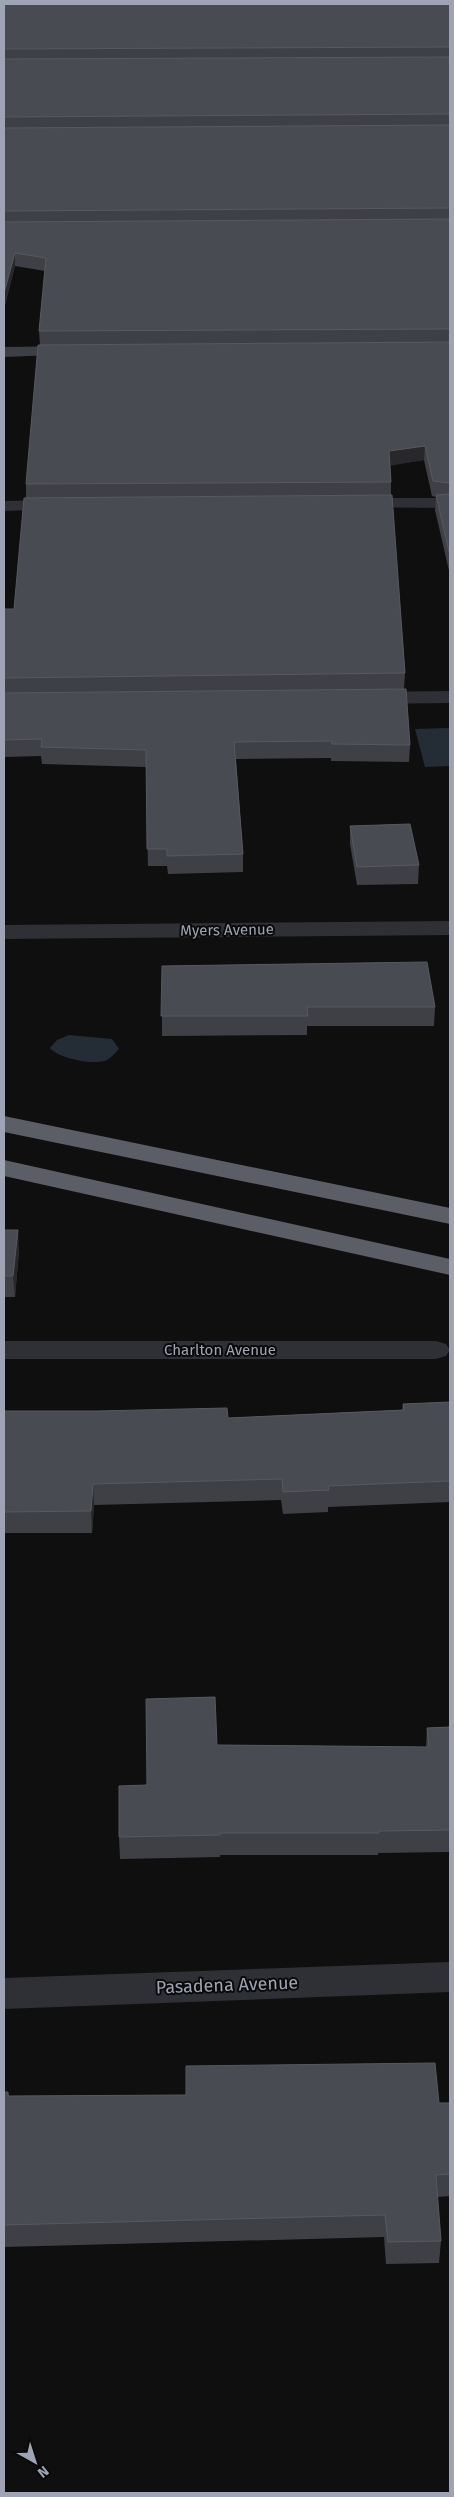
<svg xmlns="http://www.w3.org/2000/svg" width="454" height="2497" font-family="'Fira Sans',sans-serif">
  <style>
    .water { fill: #242d35 }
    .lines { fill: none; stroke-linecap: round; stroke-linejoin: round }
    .street { fill: #2f3036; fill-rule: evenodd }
    .secondary { fill: #3d3f46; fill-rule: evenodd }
    .highway { fill: #5b5e67; fill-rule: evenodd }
    .wall { fill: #3f4046 }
    .shaded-wall { fill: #28282c }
    .building { fill: #494b52; stroke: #575961 }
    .labels { text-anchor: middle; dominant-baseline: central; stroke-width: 4; stroke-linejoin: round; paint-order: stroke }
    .street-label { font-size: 15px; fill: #9ea4b3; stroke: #0a0a0b }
    .near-street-label { font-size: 18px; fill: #9ea4b3; stroke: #0a0a0b }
  </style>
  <rect width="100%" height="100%" fill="#0f0f10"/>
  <path class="water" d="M 450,728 L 450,766 L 425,767 L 415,729 Z
    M 69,1035 L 112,1039 L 119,1049 C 115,1053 111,1058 107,1060 C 94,1066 58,1058 50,1048 L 57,1040 Z"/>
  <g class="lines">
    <path class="street" d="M 357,498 L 450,498 L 450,508 L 351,507 L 348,503 L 351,499 Z
      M 61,500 L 67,501 L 70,505 L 67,509 L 4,511 L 4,501 Z
      M 450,691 L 450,703 L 369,704 L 362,702 L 359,698 L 362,694 L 369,692 Z
      M 450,921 L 450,935 L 4,939 L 4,925 Z
      M 4,1341 L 436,1341 L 446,1344 L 450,1350 L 446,1356 L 436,1359 L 4,1359 Z
      M 450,1962 L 450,1992 L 4,2009 L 4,1978 Z"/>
    <path class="secondary" d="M 74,346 L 79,348 L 82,351 L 79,354 L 4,357 L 4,347 Z"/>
    <path class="highway" d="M 4,1116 L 450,1208 L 450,1224 L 4,1132 Z
      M 4,1160 L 450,1259 L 450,1275 L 4,1176 Z"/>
  </g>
  <path class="wall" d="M 4,4 L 450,4 L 450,575 L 435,510 L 436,497 L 432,496 L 424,460 L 390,465 L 391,482 L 391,495 L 405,673 L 404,689 L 410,745 L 409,762 L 331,761 L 331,758 L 236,759 L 243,854 L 243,872 L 168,874 L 167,866 L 148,866 L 146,767 L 42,764 L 41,756 L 4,757 L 4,609 L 14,609 L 26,498 L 26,484 L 40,345 L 39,331 L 45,271 L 15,266 L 4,309 Z
    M 350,826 L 419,865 L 418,884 L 357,885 L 350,844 Z
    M 162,966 L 435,1007 L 434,1026 L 307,1026 L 307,1035 L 162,1036 Z
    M 4,1230 L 19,1250 L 15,1297 L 4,1297 Z
    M 450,1402 L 450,1502 L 328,1507 L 328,1512 L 283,1514 L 281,1500 L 94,1505 L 92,1533 L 4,1533 L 4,1411 L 228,1418 L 402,1410 L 403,1404 Z
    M 450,1727 L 450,1852 L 378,1853 L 378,1855 L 220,1855 L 220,1857 L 120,1859 L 119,1837 L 147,1785 L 217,1745 L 426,1747 L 427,1728 Z
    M 4,2092 L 8,2092 L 9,2096 L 450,2103 L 450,2196 L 437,2197 L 441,2241 L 439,2263 L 386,2264 L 384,2237 L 4,2247 L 4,2255 Z"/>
  <path class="shaded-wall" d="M 15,253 L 15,266 L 4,309 L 4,293 Z
    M 425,446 L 424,460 L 389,466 L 389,451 Z
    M 18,1230 L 19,1250 L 15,1297 L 13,1276 Z
    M 93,1484 L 94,1505 L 92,1533 L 91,1511 Z"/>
  <path class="building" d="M 4,4 L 450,4 L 450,47 L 4,49 Z
    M 450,57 L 450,114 L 4,117 L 4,59 Z
    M 450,125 L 450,208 L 4,211 L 4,128 Z
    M 450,219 L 450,329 L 39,331 L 46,258 L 15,253 L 4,293 L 4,222 Z
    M 450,342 L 450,483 L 433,481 L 425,446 L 389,451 L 391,482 L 26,484 L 38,345 Z
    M 450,494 L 450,556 L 436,495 Z
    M 392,495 L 405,673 L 4,678 L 4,609 L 14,609 L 24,498 Z
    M 406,689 L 410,745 L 332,744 L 332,741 L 234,742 L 243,854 L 167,856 L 167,849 L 147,849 L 146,750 L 41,747 L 42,739 L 4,740 L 4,693 Z
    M 410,824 L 419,865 L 357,867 L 350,826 Z
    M 427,962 L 435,1007 L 307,1007 L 308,1016 L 161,1016 L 162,966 Z
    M 4,1230 L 18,1230 L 13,1276 L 4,1276 Z
    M 450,1402 L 450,1481 L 328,1486 L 329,1490 L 283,1492 L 282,1479 L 93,1484 L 91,1511 L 4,1512 L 4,1411 L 97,1411 L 227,1408 L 228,1418 L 404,1410 L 403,1404 Z
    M 215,1697 L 217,1745 L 429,1747 L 427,1728 L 450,1727 L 450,1830 L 379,1831 L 379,1833 L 220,1833 L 220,1835 L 119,1837 L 119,1786 L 147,1785 L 146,1699 Z
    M 435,2063 L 439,2103 L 450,2103 L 450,2174 L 436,2175 L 441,2241 L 388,2242 L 385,2215 L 4,2225 L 4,2092 L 8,2092 L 8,2096 L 186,2095 L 186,2066 Z"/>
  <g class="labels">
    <g class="street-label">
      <text transform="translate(227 930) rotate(-1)">Myers Avenue</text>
      <text x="220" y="1350">Charlton Avenue</text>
    </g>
    <g class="near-street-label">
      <text transform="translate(227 1985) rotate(-2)">Pasadena Avenue</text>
    </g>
  </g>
  <rect width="454" height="2497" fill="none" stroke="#9ea4b3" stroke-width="10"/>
  <g transform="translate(35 2462) rotate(141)" stroke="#0a0a0b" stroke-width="4" paint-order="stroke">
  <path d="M0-4L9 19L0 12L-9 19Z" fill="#9ea4b3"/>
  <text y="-8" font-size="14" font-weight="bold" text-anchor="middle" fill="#9ea4b3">N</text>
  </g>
</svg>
